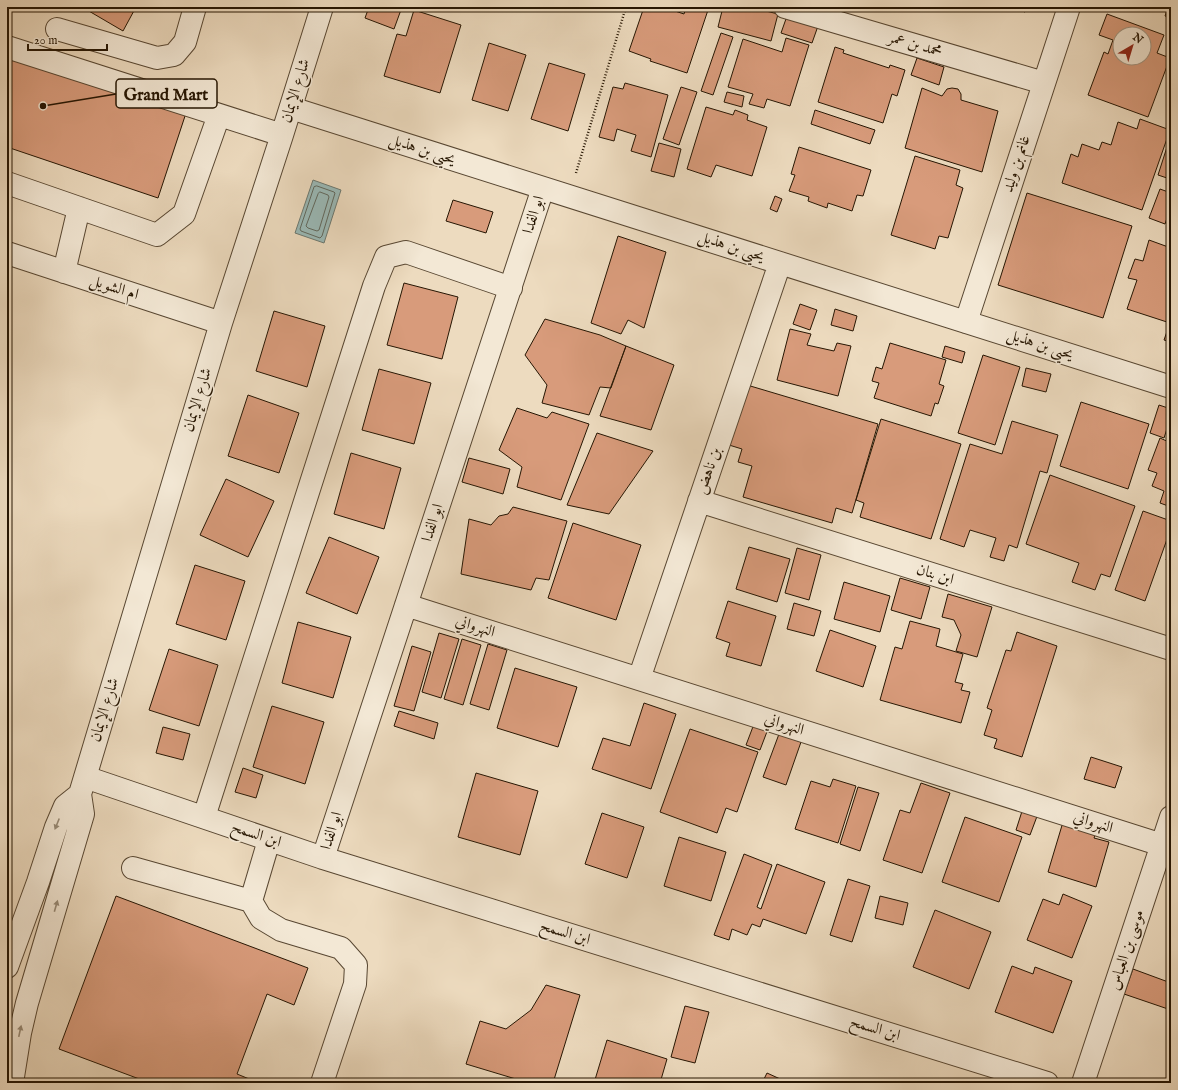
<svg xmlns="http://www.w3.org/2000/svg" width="1178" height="1090" font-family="'IM FELL English',Amiri,serif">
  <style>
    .water { fill: #9abab8; stroke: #6c7870 }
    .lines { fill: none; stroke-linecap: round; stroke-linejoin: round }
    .shore { stroke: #60685e; stroke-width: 1 }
    .building { fill: #d89b7b; stroke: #261603; fill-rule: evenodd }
    .minor-casing { stroke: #584732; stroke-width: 24 }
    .path { stroke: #261603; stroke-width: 2.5; stroke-dasharray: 1 2; stroke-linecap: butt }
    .minor { stroke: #f3e8d5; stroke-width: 22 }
    .oneway { fill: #978a76 }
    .labels { text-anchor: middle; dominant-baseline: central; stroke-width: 3; stroke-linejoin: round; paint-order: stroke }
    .street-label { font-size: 16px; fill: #261603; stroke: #f3e8d5 }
    .leader { fill: none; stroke: #261603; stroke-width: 1.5 }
    .callout-dot { fill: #261603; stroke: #f3e8d5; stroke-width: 1.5 }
    .callout { fill: #f3e8d5; stroke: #261603; stroke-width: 1.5 }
    .callout-label { font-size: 17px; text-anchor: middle; font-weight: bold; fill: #261603 }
  </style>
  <rect width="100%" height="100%" fill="#eddbbf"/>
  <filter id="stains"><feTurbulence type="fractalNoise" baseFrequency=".005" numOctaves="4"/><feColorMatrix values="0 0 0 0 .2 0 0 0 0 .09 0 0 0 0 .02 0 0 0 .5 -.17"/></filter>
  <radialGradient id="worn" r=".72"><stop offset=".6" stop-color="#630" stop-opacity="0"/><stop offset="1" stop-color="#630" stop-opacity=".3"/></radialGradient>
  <path class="water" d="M 313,180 L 341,190 L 324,243 L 295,233 Z"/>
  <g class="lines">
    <path class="shore" d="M 317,186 L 334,192 L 335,193 L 322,236 L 320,238 L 301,231 L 300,229 L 314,187 Z
      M 320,192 L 328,195 L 329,197 L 319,230 L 317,231 L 308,228 L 306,226 L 318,194 Z"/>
  </g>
  <path class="building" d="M 82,7 L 136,7 L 123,31 Z
    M 369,7 L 402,7 L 394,29 L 365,18 Z
    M 644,7 L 663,7 L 684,14 L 686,7 L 701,7 L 708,10 L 687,73 L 650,61 L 651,59 L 629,51 Z
    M 723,7 L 750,7 L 778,14 L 771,41 L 718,27 Z
    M 1017,7 L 1027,7 L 1025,12 L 1016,9 Z
    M 1168,7 L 1171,7 L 1171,18 L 1165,16 Z
    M 414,10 L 461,25 L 440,93 L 384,76 L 397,34 L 406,36 Z
    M 1107,14 L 1164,35 L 1157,53 L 1170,58 L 1148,117 L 1088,95 L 1104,52 L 1108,54 L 1113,40 L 1099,35 ZM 1120,34 L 1144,34 L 1144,58 L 1120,58 Z
    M 787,16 L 818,26 L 812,43 L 781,33 Z
    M 721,33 L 733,37 L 713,95 L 701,91 Z
    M 786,38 L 809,45 L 790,106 L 767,99 L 764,108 L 749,104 L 753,94 L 728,87 L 743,39 L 782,52 Z
    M 489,43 L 526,55 L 508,111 L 472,100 Z
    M 835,47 L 844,50 L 843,53 L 889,68 L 890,65 L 905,70 L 897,96 L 892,94 L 883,123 L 818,102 Z
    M 7,58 L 187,110 L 158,198 L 7,147 Z
    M 917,58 L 944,67 L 939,85 L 911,75 Z
    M 549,63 L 585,74 L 568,131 L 531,119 Z
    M 625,83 L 668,95 L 651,157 L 631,151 L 636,135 L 617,129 L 614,141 L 599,137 L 613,87 L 623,89 Z
    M 681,87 L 697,92 L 679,145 L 663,139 Z
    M 922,88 L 942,96 L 947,89 L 952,88 L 958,89 L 961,94 L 961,100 L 998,111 L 982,172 L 905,148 Z
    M 727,92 L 744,96 L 742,107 L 724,102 Z
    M 706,107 L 733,115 L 735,110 L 748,115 L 747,120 L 767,127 L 752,176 L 716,165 L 711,177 L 687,169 Z
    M 815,110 L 875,130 L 870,144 L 811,124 Z
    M 1140,119 L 1170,130 L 1142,210 L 1062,183 L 1071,154 L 1078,157 L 1082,144 L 1099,150 L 1102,142 L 1111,145 L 1118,122 L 1137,129 Z
    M 659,143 L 681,149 L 674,177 L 651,171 Z
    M 799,147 L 871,170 L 863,196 L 857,195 L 852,211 L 828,203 L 827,208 L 808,201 L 809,197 L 789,191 L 795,175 L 791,174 Z
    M 1167,147 L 1171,149 L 1170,179 L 1158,175 Z
    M 915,156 L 960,170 L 956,185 L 963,188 L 948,238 L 939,236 L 935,249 L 891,235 Z
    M 1160,189 L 1171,193 L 1171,206 L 1165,224 L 1149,218 Z
    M 1027,193 L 1132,226 L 1103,318 L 998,285 Z
    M 775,196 L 782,199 L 777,212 L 770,209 Z
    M 453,200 L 493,212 L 486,233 L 446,221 Z
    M 618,236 L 666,252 L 644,328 L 628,320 L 621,334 L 591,323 Z
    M 1149,240 L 1171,248 L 1171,342 L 1164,340 L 1170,323 L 1127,309 L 1137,280 L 1128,278 L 1135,259 L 1143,261 Z
    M 404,283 L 458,297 L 442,359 L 387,345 Z
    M 800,304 L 817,310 L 810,330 L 793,324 Z
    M 835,309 L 857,316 L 853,331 L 831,325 Z
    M 274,311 L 325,326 L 307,387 L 256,371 Z
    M 545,319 L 600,335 L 626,346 L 611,388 L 600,387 L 589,415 L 542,403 L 547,385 L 525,355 Z
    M 790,329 L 811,334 L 807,345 L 834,351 L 837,343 L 851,346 L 838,396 L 777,380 Z
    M 890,343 L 946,360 L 939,384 L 944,386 L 938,404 L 935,403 L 931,416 L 874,398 L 879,383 L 872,381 L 876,367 L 882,369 Z
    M 626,346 L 674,365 L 651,430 L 600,416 Z
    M 945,346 L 965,352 L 962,363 L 942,357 Z
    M 983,355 L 1020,367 L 995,445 L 958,433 Z
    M 1026,368 L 1051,374 L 1046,392 L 1022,386 Z
    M 379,369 L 431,383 L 414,444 L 362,430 Z
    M 747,385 L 878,424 L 852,513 L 836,508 L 832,523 L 743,497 L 752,466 L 738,462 L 742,449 L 729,445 Z
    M 248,395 L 299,413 L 279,473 L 228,456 Z
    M 1081,402 L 1149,424 L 1128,489 L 1060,466 Z
    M 1159,405 L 1171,409 L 1171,416 L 1164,438 L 1150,433 Z
    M 517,408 L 547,418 L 552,412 L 589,424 L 561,500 L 517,487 L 522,467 L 499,450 Z
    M 881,419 L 961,444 L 931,539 L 860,517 L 864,503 L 856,500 Z
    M 1012,421 L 1058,435 L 1047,473 L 1040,471 L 1017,548 L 1009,545 L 1004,561 L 990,557 L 996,538 L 970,530 L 964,547 L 940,539 L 970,444 L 1002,454 Z
    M 597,433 L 653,451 L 609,514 L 567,505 Z
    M 1160,438 L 1171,443 L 1171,507 L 1160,503 L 1164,491 L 1152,486 L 1157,473 L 1148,470 Z
    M 351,453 L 401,468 L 384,529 L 334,514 Z
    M 469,458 L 510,469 L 503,494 L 462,482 Z
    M 1050,475 L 1135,506 L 1110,577 L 1101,574 L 1095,590 L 1072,582 L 1079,563 L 1026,544 Z
    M 226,479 L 274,501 L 248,557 L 200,535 Z
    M 513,507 L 567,521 L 549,580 L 536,578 L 531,590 L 461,574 L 469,519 L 491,525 L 499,516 L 508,514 Z
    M 1143,511 L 1171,521 L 1171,528 L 1145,601 L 1115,590 Z
    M 573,523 L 641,545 L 616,620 L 548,598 Z
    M 329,537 L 379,557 L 357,614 L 306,593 Z
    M 1171,546 L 1171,562 L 1166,560 Z
    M 749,547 L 790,559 L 777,602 L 736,589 Z
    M 797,548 L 821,555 L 809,600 L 785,593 Z
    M 195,565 L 245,581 L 226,640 L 176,624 Z
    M 900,578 L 930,587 L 921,619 L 891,610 Z
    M 844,582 L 890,596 L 880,632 L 834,619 Z
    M 948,594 L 992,607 L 977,657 L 956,651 L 961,635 L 954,620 L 942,617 Z
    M 728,601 L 776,616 L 761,666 L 726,656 L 730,643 L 716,638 Z
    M 794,603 L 821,611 L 814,636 L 787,629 Z
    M 910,621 L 940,629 L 936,646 L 963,654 L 955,682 L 963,684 L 961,690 L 970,692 L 961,723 L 880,700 L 895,647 L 902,649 Z
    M 298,622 L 351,637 L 333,698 L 282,683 Z
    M 830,630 L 876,646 L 863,687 L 816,671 Z
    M 1017,632 L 1057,646 L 1022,757 L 994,748 L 997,739 L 984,735 L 992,710 L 987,708 L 1006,650 L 1011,651 Z
    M 439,633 L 459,639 L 441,698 L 422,692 Z
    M 462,639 L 481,645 L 463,705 L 444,699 Z
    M 488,644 L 507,650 L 489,710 L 470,704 Z
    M 412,646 L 431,652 L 414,711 L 394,706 Z
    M 169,649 L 218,665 L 199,726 L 149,710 Z
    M 515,668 L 577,687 L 558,747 L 497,728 Z
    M 644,703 L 676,714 L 651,789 L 592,769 L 603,738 L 630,746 Z
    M 272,706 L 324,722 L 305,784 L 253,767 Z
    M 399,711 L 438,723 L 434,739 L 394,726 Z
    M 754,724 L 768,729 L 760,750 L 746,745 Z
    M 163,727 L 190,734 L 183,760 L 156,753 Z
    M 690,729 L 758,752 L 737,812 L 726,808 L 717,833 L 660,812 Z
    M 779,734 L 801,742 L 786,785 L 763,777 Z
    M 1091,757 L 1122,767 L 1115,788 L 1084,779 Z
    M 243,768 L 263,775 L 256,798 L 235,792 Z
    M 476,773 L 538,791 L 520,855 L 458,837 Z
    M 833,779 L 856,786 L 838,843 L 795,829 L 811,781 L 830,787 Z
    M 921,783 L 950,793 L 922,873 L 883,860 L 900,810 L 910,813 Z
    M 858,787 L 879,793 L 860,851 L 840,844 Z
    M 1024,805 L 1039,811 L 1030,835 L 1016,830 Z
    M 602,813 L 644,827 L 627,878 L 585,864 Z
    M 965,817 L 1022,837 L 999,902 L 942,882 Z
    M 1063,822 L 1096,833 L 1094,838 L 1109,842 L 1096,887 L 1048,872 Z
    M 679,837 L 726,852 L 711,901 L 664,886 Z
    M 744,854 L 772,865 L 757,907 L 761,909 L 777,864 L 825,882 L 806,934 L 763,919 L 760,927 L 752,924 L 747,935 L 732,929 L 729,940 L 714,935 Z
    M 848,879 L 870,886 L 852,942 L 830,935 Z
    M 1063,894 L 1092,906 L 1072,958 L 1027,940 L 1043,899 L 1059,905 Z
    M 116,896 L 308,968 L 294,1005 L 267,994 L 237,1074 L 259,1083 L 150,1083 L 59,1049 Z
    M 880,896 L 908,903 L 903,925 L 875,918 Z
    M 935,910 L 991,932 L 969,989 L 913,967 Z
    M 1012,966 L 1033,974 L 1035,967 L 1072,981 L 1053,1033 L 995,1012 Z
    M 1133,969 L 1171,983 L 1171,999 L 1168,1009 L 1124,994 Z
    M 546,985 L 580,995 L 553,1083 L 529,1083 L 466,1064 L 480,1021 L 506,1029 L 531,1010 Z
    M 685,1006 L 709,1012 L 695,1063 L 671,1057 Z
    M 607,1040 L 667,1059 L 660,1083 L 594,1083 Z
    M 767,1073 L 789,1083 L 762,1083 Z"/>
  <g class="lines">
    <defs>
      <path id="minor" d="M 785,7 L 1044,83
        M 57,29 L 157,58 L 174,55 L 185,42 L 195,7
        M 7,47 L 282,135
        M 291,108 L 1171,387
        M 7,183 L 157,235 L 184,214 L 219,115
        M 7,253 L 221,323
        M 64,272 L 79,208
        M 966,322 L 1069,7
        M 699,501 L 1171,649
        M 406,605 L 1162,845
        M 639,679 L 780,263
        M 85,777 L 323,858 L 1047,1083
        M 204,817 L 374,286 L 386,257 L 406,252 L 511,288
        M 269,840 L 251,901 L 261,918 L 281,930 L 341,948 L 356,965 L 355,984 L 322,1083
        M 323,858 L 543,188
        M 133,868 L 251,901
        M 7,967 L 38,882 L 56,827 L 65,806 L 80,794
        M 12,1083 L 20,1033 L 27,1003 L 83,814 L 80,794 L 221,323 L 282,135 L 322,7
        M 1083,1083 L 1171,817"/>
    </defs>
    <use href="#minor" class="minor-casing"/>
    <path class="path" d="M 576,173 L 626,7"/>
    <use href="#minor" class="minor"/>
  </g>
  <defs><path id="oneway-solid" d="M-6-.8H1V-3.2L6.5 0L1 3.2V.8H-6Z"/></defs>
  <g class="oneway">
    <use href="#oneway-solid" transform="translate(57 824) rotate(112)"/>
    <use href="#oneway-solid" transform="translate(56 906) rotate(-74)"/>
    <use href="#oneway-solid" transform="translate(20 1031) rotate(-78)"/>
  </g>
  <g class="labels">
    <g class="street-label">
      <text transform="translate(915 45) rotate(16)">محمد بن عمر</text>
      <text transform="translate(296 91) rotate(-73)">شارع الإيمان</text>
      <text transform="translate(422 150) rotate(18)">يحيى بن هذيل</text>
      <text transform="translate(1017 164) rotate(-72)">غانم بن وليد</text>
      <text transform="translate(534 215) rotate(-72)">ابو الفدا</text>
      <text transform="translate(731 247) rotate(18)">يحيى بن هذيل</text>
      <text transform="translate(114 288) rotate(18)">ام الشويل</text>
      <text transform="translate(1040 345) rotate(18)">يحيى بن هذيل</text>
      <text transform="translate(198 400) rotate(-73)">شارع الإيمان</text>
      <text transform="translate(709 471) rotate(-71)">بن ناهض</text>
      <text transform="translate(433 523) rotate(-72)">ابو الفدا</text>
      <text transform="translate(935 575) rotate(17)">ابن بنان</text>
      <text transform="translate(475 627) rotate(18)">النهرواني</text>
      <text transform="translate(105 710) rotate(-73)">شارع الإيمان</text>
      <text transform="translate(784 725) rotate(18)">النهرواني</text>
      <text transform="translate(1093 823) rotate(18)">النهرواني</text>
      <text transform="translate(332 831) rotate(-72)">ابو الفدا</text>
      <text transform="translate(256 835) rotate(19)">ابن السمح</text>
      <text transform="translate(565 933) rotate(17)">ابن السمح</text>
      <text transform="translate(1127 950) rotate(-72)">موسى بن العباس</text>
      <text transform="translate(875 1029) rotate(17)">ابن السمح</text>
    </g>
  </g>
  <path class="leader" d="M43 106L116 94"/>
  <circle class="callout-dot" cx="43" cy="106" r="4"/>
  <rect class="callout" x="116" y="79" width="101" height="29" rx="4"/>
  <g class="callout-label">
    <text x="166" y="100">Grand Mart</text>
  </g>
  <rect width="1178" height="1090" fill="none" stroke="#eddbbf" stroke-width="24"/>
  <rect x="8" y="8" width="1162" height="1074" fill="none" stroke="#261603" stroke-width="2"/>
  <rect x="12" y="12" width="1154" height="1066" fill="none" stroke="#261603"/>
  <g transform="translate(1132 46) rotate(38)"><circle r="19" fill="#f3e8d5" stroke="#a19481"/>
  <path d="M0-3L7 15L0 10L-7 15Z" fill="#8f2418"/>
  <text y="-6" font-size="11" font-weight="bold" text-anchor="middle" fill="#261603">N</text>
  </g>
  <path d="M28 44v6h79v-6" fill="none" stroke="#261603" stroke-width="2"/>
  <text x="34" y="44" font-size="12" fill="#261603" stroke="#f3e8d5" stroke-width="3" paint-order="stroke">20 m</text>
  <rect width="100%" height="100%" filter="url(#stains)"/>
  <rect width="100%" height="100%" fill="url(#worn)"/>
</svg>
